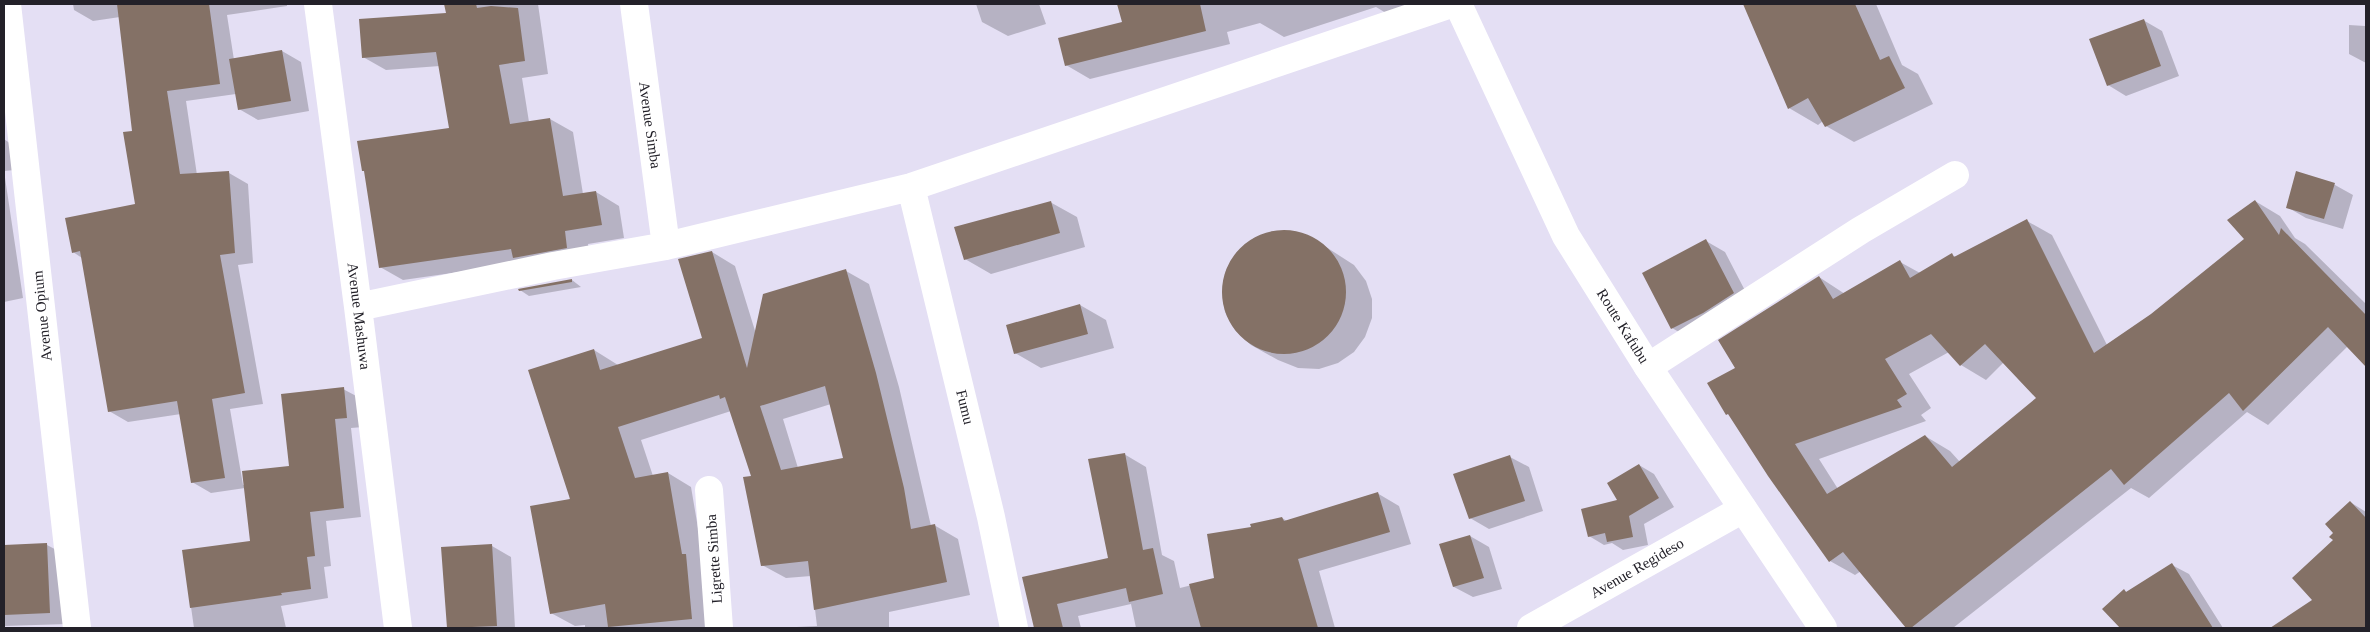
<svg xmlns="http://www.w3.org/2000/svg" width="2370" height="632" font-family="'Times New Roman',serif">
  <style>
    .shadow { fill: #0003; fill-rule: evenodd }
    .building { fill: #847166; fill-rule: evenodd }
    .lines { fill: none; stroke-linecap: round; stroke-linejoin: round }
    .minor { stroke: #fff; stroke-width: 28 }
    .secondary { stroke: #fff; stroke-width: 28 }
    .labels { text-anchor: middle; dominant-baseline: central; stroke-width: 4; stroke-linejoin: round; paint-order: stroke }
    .street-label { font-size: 15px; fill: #232129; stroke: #fff }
  </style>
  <rect width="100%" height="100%" fill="#e4dff4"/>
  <path class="shadow" d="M 73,4 L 287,4 L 287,6 L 227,15 L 234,60 L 282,51 L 301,62 L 309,111 L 258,120 L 239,109 L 236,94 L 186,101 L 197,175 L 229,173 L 248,184 L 253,263 L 238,265 L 263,404 L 230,409 L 243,485 L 291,467 L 343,389 L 360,398 L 363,427 L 351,428 L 361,517 L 326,521 L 331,566 L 324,567 L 328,598 L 281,606 L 286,628 L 194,628 L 183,551 L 251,542 L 245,488 L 211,493 L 192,482 L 181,414 L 128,422 L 109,411 L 82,258 L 73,252 L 137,205 L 133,132 L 120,17 L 93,21 L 74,10 Z
    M 446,4 L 538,4 L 548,74 L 522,78 L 529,122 L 550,119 L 573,132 L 583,194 L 596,192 L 619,206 L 624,238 L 588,244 L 590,260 L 523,263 L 403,280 L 380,267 L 451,129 L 440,66 L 386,70 L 363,57 L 447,14 Z
    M 976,4 L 1039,4 L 1046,24 L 1008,36 L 982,22 Z
    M 1118,4 L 1416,4 L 1391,16 L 1376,7 L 1284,37 L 1260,23 L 1227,32 L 1230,44 L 1090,79 L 1066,65 L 1123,23 Z
    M 1744,4 L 1876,4 L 1902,65 L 1918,74 L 1933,104 L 1854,142 L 1826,126 L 1823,121 L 1818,125 L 1789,108 Z
    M 2365,4 L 2366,4 L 2366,63 L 2349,54 L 2349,25 L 2365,26 Z
    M 2143,20 L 2162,31 L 2179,76 L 2126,96 L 2108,85 Z
    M 4,139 L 11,144 L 15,170 L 4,171 L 23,298 L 4,302 Z
    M 2297,173 L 2335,185 L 2353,195 L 2343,229 L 2306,218 L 2287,207 Z
    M 2255,201 L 2280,216 L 2295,238 L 2305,244 L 2366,304 L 2366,365 L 2348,346 L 2268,425 L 2247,412 L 2149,498 L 2131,488 L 1953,628 L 1908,628 L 1861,571 L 1855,575 L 1830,561 L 1736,368 L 1819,277 L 1845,294 L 1900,262 L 1920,273 L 1952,255 L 1956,257 L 2027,221 L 2052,235 L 2107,345 L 2152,315 L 2245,239 ZM 1949,352 L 1961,365 L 1986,380 L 2004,362 L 2038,398 L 1960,462 L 1950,451 L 1925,436 L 1838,489 L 1819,459 L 1926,421 L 1921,415 L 1931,408 L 1909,374 Z
    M 1050,202 L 1077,217 L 1085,247 L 991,274 L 965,259 Z
    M 1274,231 L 1294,232 L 1312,238 L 1354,265 L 1366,281 L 1372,299 L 1372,318 L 1365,337 L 1354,352 L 1338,363 L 1319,369 L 1298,368 L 1278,360 L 1251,345 L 1235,330 L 1225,312 L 1222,291 L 1226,270 L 1237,252 L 1254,238 Z
    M 1706,241 L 1725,252 L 1752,304 L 1691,339 L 1672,328 Z
    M 712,252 L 735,266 L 756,334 L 846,271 L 869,284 L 899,387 L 931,526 L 934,525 L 958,539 L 970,595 L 889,612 L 889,628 L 776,628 L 817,626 L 811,576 L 786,578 L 762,565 L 753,477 L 731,411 L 641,440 L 653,476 L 668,473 L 691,487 L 715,628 L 585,628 L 585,625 L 575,626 L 551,613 L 594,350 L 618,365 L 703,339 ZM 831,404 L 844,459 L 798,468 L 783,419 Z
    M 572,280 L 581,287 L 529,296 L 520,290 Z
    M 1080,305 L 1106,320 L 1114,348 L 1041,368 L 1015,353 Z
    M 1124,454 L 1146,467 L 1162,555 L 1174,561 L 1180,588 L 1216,579 L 1252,528 L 1282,518 L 1287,521 L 1377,493 L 1399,506 L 1411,544 L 1319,571 L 1335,628 L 1136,628 L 1131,604 L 1078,616 L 1081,628 L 1035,628 L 1024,578 L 1109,559 Z
    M 1510,457 L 1529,467 L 1543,511 L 1489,529 L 1470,518 Z
    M 1639,465 L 1654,474 L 1674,507 L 1644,524 L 1648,545 L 1623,550 L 1612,543 L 1604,545 L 1589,536 L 1619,501 Z
    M 2350,502 L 2366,512 L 2366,628 L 2272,628 L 2314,600 Z
    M 1470,536 L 1489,547 L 1502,589 L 1473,597 L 1454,587 L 1441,545 Z
    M 47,545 L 66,555 L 68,624 L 4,626 L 4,546 Z
    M 492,546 L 511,557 L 515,628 L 448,628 L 443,549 Z
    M 2172,565 L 2189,574 L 2223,628 L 2121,628 L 2104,609 L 2124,591 L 2127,592 Z"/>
  <path class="building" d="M 117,4 L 209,4 L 220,84 L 167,91 L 180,174 L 229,171 L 235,253 L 220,255 L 245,393 L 212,399 L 225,478 L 191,483 L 177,401 L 108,412 L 80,251 L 72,253 L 65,218 L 135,204 L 123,132 L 132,131 Z
    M 444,4 L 476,4 L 477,8 L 491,6 L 518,8 L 525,61 L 499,65 L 510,124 L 550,118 L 563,196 L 596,191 L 602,225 L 565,231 L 567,248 L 513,258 L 511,249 L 379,268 L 364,171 L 362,171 L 357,141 L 449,128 L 436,52 L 362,58 L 359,19 L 446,13 Z
    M 1117,4 L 1200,4 L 1206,31 L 1065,66 L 1058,38 L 1122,22 Z
    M 1743,4 L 1855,4 L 1880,60 L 1889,56 L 1905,88 L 1825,127 L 1808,98 L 1788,109 Z
    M 2144,19 L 2161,66 L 2107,86 L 2089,39 Z
    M 282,50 L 291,101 L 238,110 L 229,59 Z
    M 2296,171 L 2335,183 L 2324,219 L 2286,208 Z
    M 2255,200 L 2279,235 L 2281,228 L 2366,315 L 2366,367 L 2328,327 L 2243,411 L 2229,393 L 2124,485 L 2111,469 L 1911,628 L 1906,628 L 1843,552 L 1829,562 L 1768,476 L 1728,414 L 1726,415 L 1707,383 L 1735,368 L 1718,340 L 1819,276 L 1833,299 L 1900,260 L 1910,278 L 1952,253 L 1954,257 L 2027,219 L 2094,353 L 2151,314 L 2244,239 L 2227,220 ZM 1931,334 L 1960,366 L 1985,344 L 2036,398 L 1952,467 L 1925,435 L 1827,494 L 1795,444 L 1902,407 L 1897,400 L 1907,394 L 1885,359 Z
    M 1051,201 L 1060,233 L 964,260 L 954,227 Z
    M1222 292a62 62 0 1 1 124 0a62 62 0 1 1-124 0Z
    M 1706,239 L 1734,293 L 1703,313 L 1671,329 L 1642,273 Z
    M 712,251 L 747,368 L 763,294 L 846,269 L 876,373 L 904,488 L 911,529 L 935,524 L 947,582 L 814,610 L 808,561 L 761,566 L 743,477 L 751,476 L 725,397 L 720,399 L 719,395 L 618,427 L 635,478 L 668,472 L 682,554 L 686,554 L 692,619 L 608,627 L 605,604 L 550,614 L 530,506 L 570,499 L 528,370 L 594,349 L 600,370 L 702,338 L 678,259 ZM 825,386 L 843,458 L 781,470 L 760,406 Z
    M 572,279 L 572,282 L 519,291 L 518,289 Z
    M 1080,304 L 1088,334 L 1014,354 L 1006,325 Z
    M 344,387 L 347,418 L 335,419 L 344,508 L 310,512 L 315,556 L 307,557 L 311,589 L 281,593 L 282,595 L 190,608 L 182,550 L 250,541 L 242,471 L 289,466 L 281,394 Z
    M 1125,453 L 1143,550 L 1153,548 L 1163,594 L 1129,602 L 1126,588 L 1057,604 L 1063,628 L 1034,628 L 1022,577 L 1108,558 L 1088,459 Z
    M 1510,455 L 1525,501 L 1469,519 L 1453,474 Z
    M 1639,464 L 1659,498 L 1629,516 L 1633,537 L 1607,542 L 1605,533 L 1588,537 L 1581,509 L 1617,500 L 1607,483 Z
    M 1378,492 L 1390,532 L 1298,559 L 1318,628 L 1201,628 L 1189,584 L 1214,578 L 1207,534 L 1251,527 L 1250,524 L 1282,517 L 1284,521 Z
    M 2350,501 L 2366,518 L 2366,628 L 2270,628 L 2312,600 L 2292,578 L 2333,540 L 2329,537 L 2333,533 L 2325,524 Z
    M 1470,535 L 1484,578 L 1453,587 L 1439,544 Z
    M 47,543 L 50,613 L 4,615 L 4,545 Z
    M 492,544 L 497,626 L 447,628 L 441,547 Z
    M 2172,563 L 2213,628 L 2120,628 L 2102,609 L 2124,589 L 2126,592 Z"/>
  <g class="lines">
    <path class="minor" d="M 7,4 L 77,628
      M 318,4 L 358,307 L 398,628
      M 634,4 L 666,246
      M 911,187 L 991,517 L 1014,628
      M 358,307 L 553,266 L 666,246 L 911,187 L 1451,4
      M 1648,367 L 1861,230 L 1955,175
      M 709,490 L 719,628
      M 1531,628 L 1743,509"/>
    <path class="secondary" d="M 1458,4 L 1566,236 L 1648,367 L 1823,628"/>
  </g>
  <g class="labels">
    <g class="street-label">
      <text transform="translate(650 125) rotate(82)">Avenue Simba</text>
      <text transform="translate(42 316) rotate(-96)">Avenue Opium</text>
      <text transform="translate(359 316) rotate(83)">Avenue Mashuwa</text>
      <text transform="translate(1623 326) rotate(58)">Route Kafubu</text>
      <text transform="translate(965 407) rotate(76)">Fumu</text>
      <text transform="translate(714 559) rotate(-94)">Ligrette Simba</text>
      <text transform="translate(1637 568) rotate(-30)">Avenue Regideso</text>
    </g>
  </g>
  <rect width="2370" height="632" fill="none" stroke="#232129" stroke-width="10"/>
</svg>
